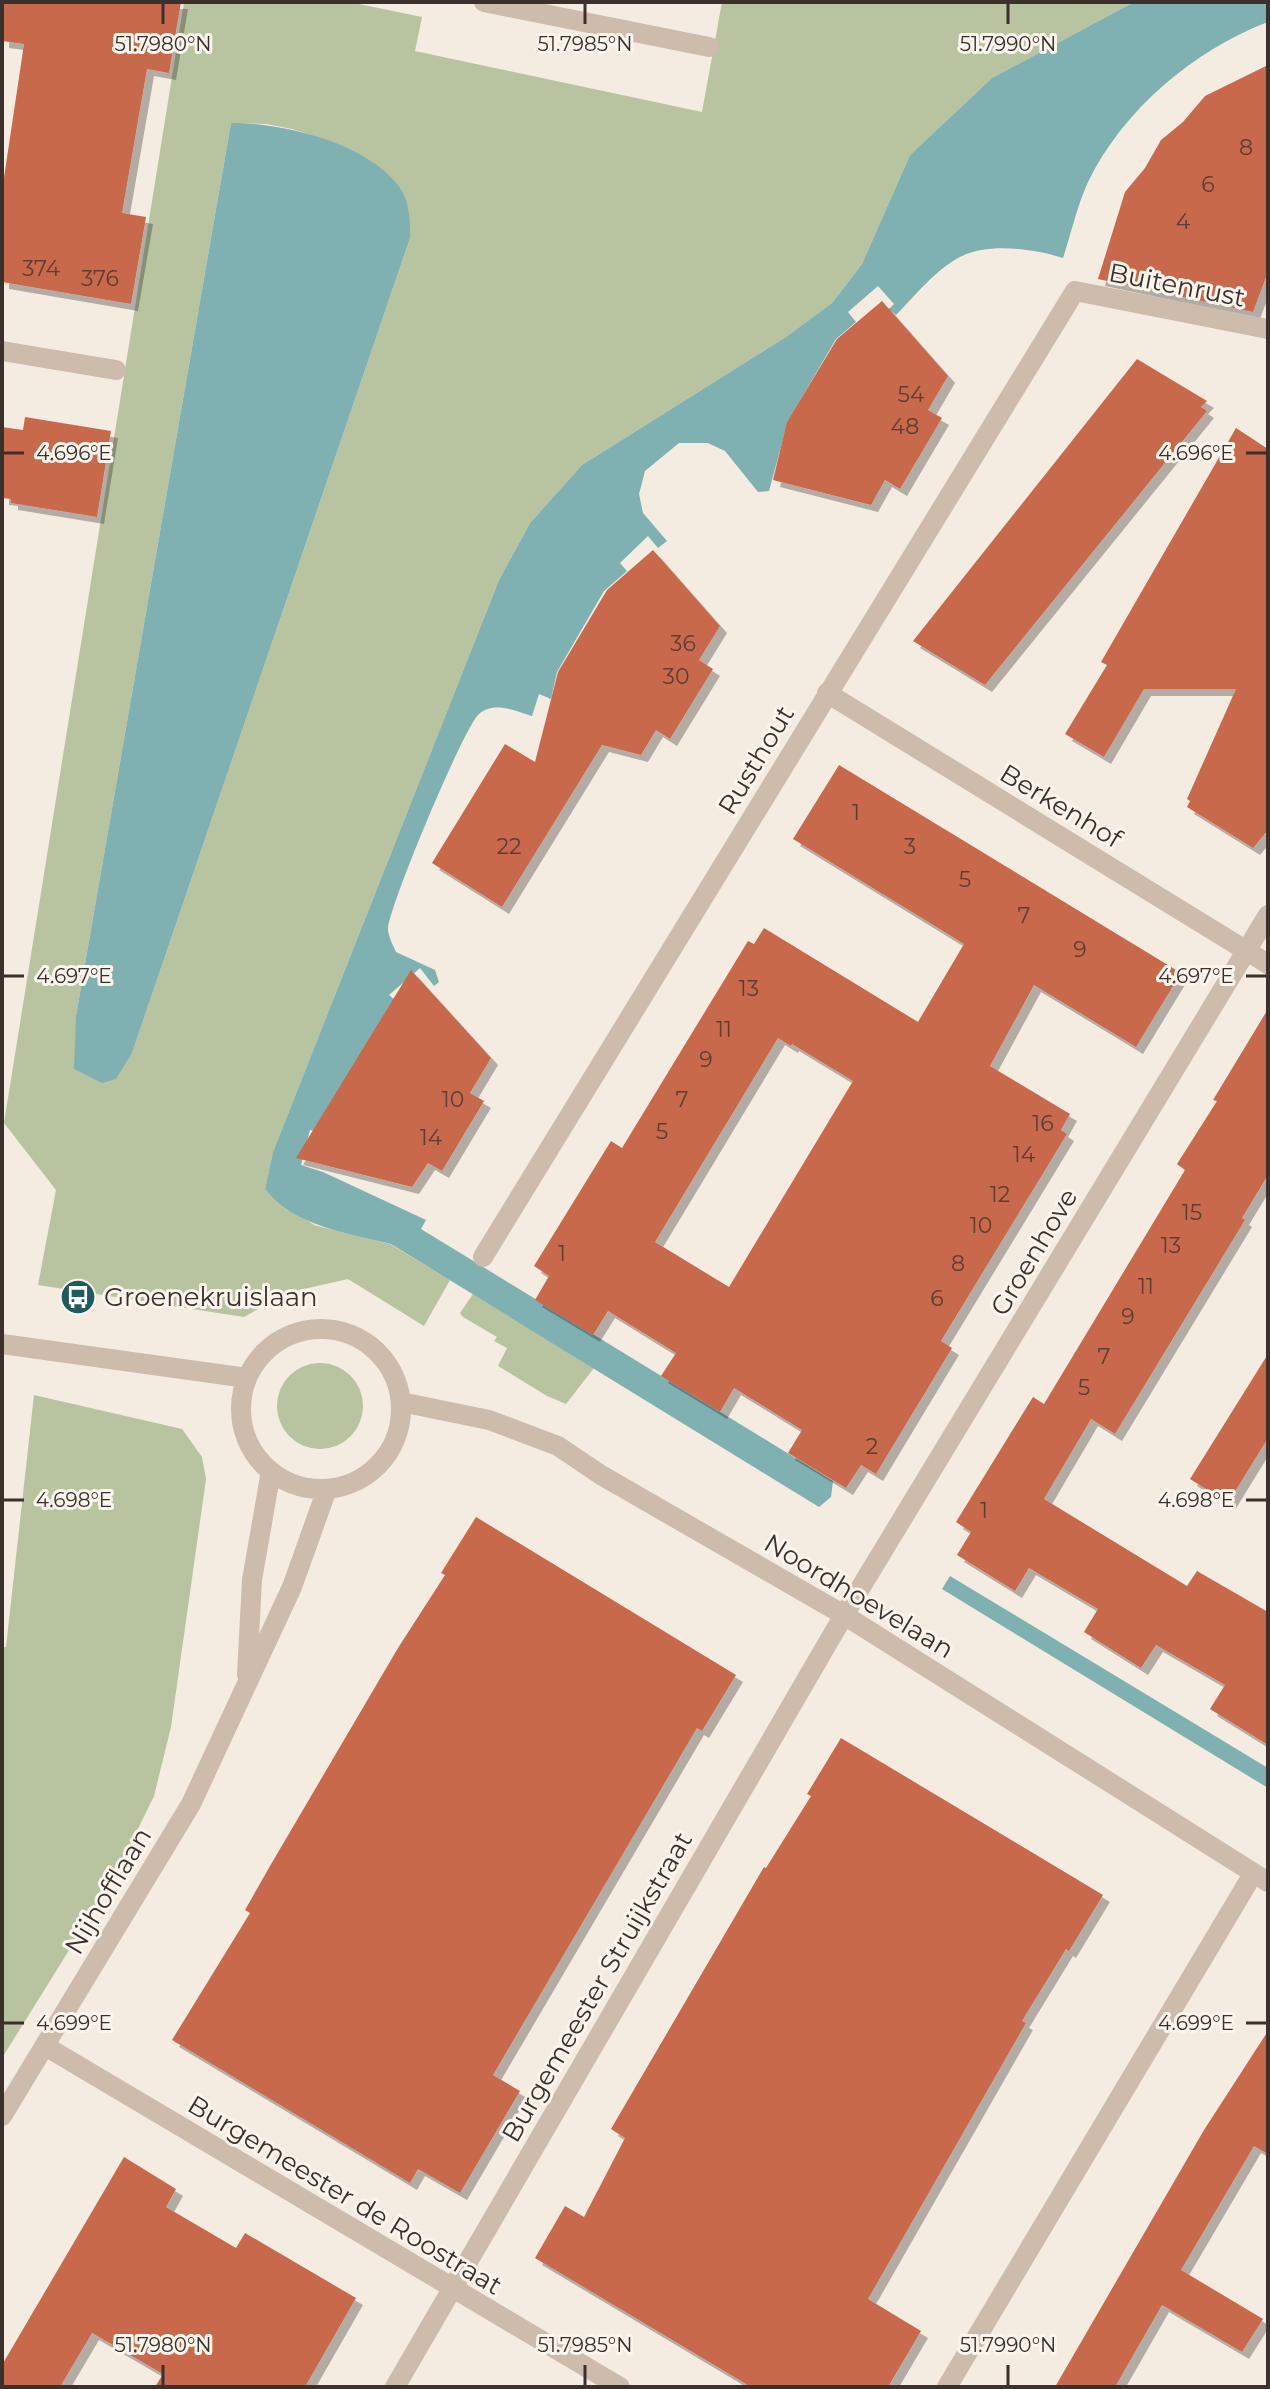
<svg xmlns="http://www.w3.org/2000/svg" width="1270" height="2389" font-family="Montserrat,sans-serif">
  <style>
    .green { fill: #b8c4a0; fill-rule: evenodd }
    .water { fill: #7fb0b2 }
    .building { fill: #c8694b; fill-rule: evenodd; filter: url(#shadow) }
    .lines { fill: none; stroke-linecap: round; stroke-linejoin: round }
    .minor { stroke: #cdbbac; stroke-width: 20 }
    .tertiary { stroke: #cdbbac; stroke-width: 20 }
    .ticks { fill: none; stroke: #3b302b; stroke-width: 3 }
    .labels { text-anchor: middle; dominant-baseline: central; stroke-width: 6; stroke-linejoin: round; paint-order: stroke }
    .number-label { font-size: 22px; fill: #5e3e33 }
    .street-label { font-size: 26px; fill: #3b302b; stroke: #fbf5ee }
    .poi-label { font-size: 26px; fill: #3b302b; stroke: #fbf5ee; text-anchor: start }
    .ticks-label { font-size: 20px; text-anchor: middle; fill: #3b302b; stroke: #fbf5ee; stroke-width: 6; stroke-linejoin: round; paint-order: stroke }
  </style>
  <defs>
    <filter id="shadow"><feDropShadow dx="7" dy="7" stdDeviation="0" flood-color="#0004"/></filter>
  </defs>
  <rect width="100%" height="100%" fill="#f4ebe1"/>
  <path class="green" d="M 184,2 L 349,2 L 422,17 L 415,51 L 702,112 L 722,2 L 1134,2 L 992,78 L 910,155 L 862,264 L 832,303 L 786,337 L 582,465 L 530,523 L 499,580 L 273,1152 L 265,1189 L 314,1225 L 390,1244 L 450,1280 L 424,1326 L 348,1279 L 286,1293 L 244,1317 L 38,1285 L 56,1190 L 4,1123 ZM 231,123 L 266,124 L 292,129 L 324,139 L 368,160 L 410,238 L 132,1053 L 76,1016 Z
    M 473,1294 L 594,1368 L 566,1404 L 547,1396 L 498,1366 L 507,1348 L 494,1341 L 497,1337 L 463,1317 L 460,1313 Z
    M277 1406a43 43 0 1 1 86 0a43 43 0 1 1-86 0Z
    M 34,1395 L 182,1429 L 202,1457 L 206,1479 L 171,1727 L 154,1796 L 114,1878 L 2,2058 L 2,1647 L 6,1647 Z"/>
  <path class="water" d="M 1134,2 L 1268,2 L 1268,22 C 1194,50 1123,110 1088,182 C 1077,206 1071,234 1063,258 C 1035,249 988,242 960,257 C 935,270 916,295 896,315 L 889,309 L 894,304 L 878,286 L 848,312 L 856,322 L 836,339 L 788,421 L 769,491 L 758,492 L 725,451 L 708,443 L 679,443 L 645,471 L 639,494 L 643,513 L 667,541 L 658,548 L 648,536 L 620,563 L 627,571 L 604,591 L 557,672 L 551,699 L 539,694 L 532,716 C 516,711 494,701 479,714 C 464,727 389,906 388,929 C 388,936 393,945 396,952 L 435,970 L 439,982 L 434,986 L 420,968 L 389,995 L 400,1004 L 322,1133 L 310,1130 L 301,1165 L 323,1172 L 426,1220 L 421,1229 L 833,1481 L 831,1497 L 819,1507 L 391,1244 C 347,1233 294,1226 265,1189 L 273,1152 L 499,580 L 530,523 L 582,465 L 786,337 L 832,303 L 862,264 L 910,155 L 992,78 Z
    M 231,123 C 283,123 363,142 397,184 C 410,200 410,219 410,238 L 132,1053 L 116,1079 L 102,1083 L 74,1069 L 76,1016 Z
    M 950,1576 L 1268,1768 L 1268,1788 L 942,1589 Z"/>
  <path class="building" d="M 2,2 L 181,2 L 169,73 L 147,69 L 122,213 L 146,217 L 131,304 L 2,282 L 2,191 L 24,44 L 2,41 Z
    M 1268,65 L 1268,272 L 1253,312 L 1098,279 L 1125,192 L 1145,168 L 1161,140 L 1183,122 L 1205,96 Z
    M 882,301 L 948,376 L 928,410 L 942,418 L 900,489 L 885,480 L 871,505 L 773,480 L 787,422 L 837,339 Z
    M 1137,359 L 1207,401 L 1201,407 L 1207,411 L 985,685 L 913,641 Z
    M 25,417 L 111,431 L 97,517 L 11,503 L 11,499 L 2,498 L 2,427 L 23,430 Z
    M 1236,428 L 1268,449 L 1268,830 L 1253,848 L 1187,807 L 1190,801 L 1187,799 L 1236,689 L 1144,689 L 1104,757 L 1065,734 L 1107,665 L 1101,662 Z
    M 653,550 L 720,626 L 699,660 L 713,669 L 670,739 L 656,730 L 641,755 L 602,745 L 502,907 L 432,863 L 505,744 L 535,762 L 558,672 L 607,590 Z
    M 839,765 L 1181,973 L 1136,1047 L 1034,985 L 990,1066 L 1070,1114 L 1061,1130 L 1067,1134 L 941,1341 L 952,1348 L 876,1474 L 861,1465 L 846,1488 L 788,1453 L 802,1430 L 734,1388 L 720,1412 L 661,1376 L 676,1353 L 608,1311 L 593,1335 L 535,1300 L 549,1276 L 534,1266 L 611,1141 L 622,1148 L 748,941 L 754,944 L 764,928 L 918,1022 L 964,944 L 793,839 ZM 778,1038 L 791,1046 L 792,1044 L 853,1081 L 729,1287 L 655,1242 Z
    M 411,970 L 491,1058 L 470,1093 L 484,1101 L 442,1171 L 428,1163 L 412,1187 L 296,1158 Z
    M 1268,1009 L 1268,1175 L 1242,1218 L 1245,1220 L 1115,1434 L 1091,1419 L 1044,1499 L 1187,1586 L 1197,1571 L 1268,1612 L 1268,1745 L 1210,1709 L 1225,1685 L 1156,1645 L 1141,1668 L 1084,1632 L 1098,1609 L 1029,1568 L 1015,1591 L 957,1555 L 971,1532 L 956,1522 L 1033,1397 L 1044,1404 L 1185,1170 L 1177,1164 L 1217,1101 L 1213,1100 Z
    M 1268,1354 L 1268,1438 L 1228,1503 L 1190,1479 Z
    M 476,1517 L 736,1675 L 702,1731 L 697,1728 L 493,2075 L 520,2091 L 460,2193 L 418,2169 L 410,2183 L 172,2040 L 250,1913 L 245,1910 L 270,1866 L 398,1648 L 445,1575 L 441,1573 Z
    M 841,1738 L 1103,1895 L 1069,1951 L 1066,1949 L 1022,2021 L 1026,2023 L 868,2299 L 921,2331 L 888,2387 L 751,2387 L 535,2258 L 565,2206 L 584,2217 L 625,2138 L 611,2129 L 764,1867 L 766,1868 L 811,1796 L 807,1794 Z
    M 1268,2031 L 1268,2154 L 1254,2146 L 1181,2270 L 1263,2319 L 1242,2352 L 1162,2305 L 1115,2387 L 1055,2387 L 1204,2130 Z
    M 124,2157 L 176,2189 L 166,2207 L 236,2248 L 245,2233 L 356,2298 L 305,2387 L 155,2387 L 163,2374 L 92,2333 L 60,2387 L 2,2387 L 2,2365 Z"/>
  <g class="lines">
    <path class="minor" d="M 484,2 L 709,47
      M 2,351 L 116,370
      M 827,693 L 1268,964
      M 483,1257 L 1075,291 L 1268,329
      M 45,2046 L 620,2387
      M 395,2387 L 844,1615 L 1268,915
      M 947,2387 L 1253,1874"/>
    <path class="tertiary" d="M241 1409a80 80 0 1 1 160 0a80 80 0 1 1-160 0Z
      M 2,1344 L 247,1378
      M 401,1402 L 489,1420 L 558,1446 L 601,1475 L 844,1615 L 1268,1882
      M 247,1675 L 252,1580 L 271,1471
      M 2,2116 L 191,1804 L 292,1587 L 327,1489"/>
  </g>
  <path class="ticks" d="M 163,4 L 163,24M 585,4 L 585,24M 1008,4 L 1008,24M 4,453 L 24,453M 1246,453 L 1266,453M 4,976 L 24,976M 1246,976 L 1266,976M 4,1500 L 24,1500M 1246,1500 L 1266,1500M 4,2023 L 24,2023M 1246,2023 L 1266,2023M 163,2365 L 163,2385M 585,2365 L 585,2385M 1008,2365 L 1008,2385"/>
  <defs>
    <symbol id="bus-disc" viewBox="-11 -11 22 22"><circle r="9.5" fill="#1f5a5e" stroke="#fbf5ee"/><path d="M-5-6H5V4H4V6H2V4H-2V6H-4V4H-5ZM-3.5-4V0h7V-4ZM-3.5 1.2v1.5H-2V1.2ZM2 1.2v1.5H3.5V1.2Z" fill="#fff"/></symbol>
  </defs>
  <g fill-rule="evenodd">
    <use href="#bus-disc" x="58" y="1277" width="40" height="40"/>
  </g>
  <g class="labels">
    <g class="number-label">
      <text x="1246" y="147">8</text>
      <text x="1208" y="184">6</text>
      <text x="1183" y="221">4</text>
      <text x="41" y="268">374</text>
      <text x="100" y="278">376</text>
      <text x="911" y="394">54</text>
      <text x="905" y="426">48</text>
      <text x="683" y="643">36</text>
      <text x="676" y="676">30</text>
      <text x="856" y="812">1</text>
      <text x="509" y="846">22</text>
      <text x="910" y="846">3</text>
      <text x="965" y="879">5</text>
      <text x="1024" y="915">7</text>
      <text x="1080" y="949">9</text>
      <text x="749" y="988">13</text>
      <text x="724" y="1029">11</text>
      <text x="706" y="1059">9</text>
      <text x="453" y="1099">10</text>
      <text x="682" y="1099">7</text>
      <text x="1043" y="1123">16</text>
      <text x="662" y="1131">5</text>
      <text x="431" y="1137">14</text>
      <text x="1024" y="1154">14</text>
      <text x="1000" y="1194">12</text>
      <text x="1192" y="1212">15</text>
      <text x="981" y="1225">10</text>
      <text x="1171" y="1245">13</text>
      <text x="562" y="1253">1</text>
      <text x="958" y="1263">8</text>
      <text x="1146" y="1286">11</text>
      <text x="937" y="1298">6</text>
      <text x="1128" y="1316">9</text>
      <text x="1104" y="1356">7</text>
      <text x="1084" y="1387">5</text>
      <text x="872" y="1446">2</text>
      <text x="984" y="1510">1</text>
    </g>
    <g class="street-label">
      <text transform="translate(1177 285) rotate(11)">Buitenrust</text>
      <text transform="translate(756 760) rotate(-59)">Rusthout</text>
      <text transform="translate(1061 806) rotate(31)">Berkenhof</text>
      <text transform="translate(1034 1252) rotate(-59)">Groenhove</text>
      <text transform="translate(859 1596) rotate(31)">Noordhoevelaan</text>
      <text transform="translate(108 1891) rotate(-59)">Nijhofflaan</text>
      <text transform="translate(597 1987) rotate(-60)">Burgemeester Struijkstraat</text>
      <text transform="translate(345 2195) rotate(31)">Burgemeester de Roostraat</text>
    </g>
    <g class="poi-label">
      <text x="104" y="1297">Groenekruislaan</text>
    </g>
  </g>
  <g class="ticks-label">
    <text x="163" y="51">51.7980°N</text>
    <text x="585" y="51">51.7985°N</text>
    <text x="1008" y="51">51.7990°N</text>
    <text x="1196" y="460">4.696°E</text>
    <text x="74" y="460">4.696°E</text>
    <text x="74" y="983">4.697°E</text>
    <text x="1196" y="983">4.697°E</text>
    <text x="1196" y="1507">4.698°E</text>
    <text x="74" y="1507">4.698°E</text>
    <text x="1196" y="2030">4.699°E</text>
    <text x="74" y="2030">4.699°E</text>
    <text x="163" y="2352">51.7980°N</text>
    <text x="585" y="2352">51.7985°N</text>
    <text x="1008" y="2352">51.7990°N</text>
  </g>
  <rect width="1270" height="2389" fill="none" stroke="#3b302b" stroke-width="8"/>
</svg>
